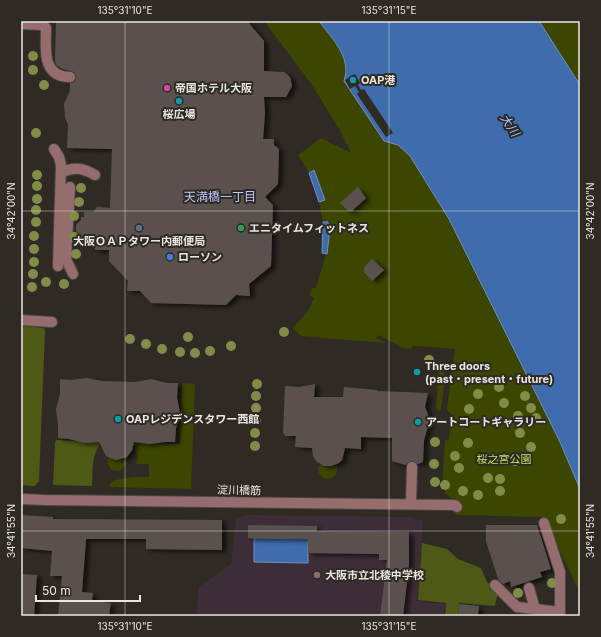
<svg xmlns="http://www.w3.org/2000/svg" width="601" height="637" font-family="Inter,'Noto Sans JP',sans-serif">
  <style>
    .education { fill: #3d2d38 }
    .green { fill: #3c4600 }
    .forest { fill: #4d5914 }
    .water { fill: #3e6cad; stroke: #7191bd }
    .pier { fill: #2f2a24 }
    .building { fill: #5a5150; filter: url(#shadow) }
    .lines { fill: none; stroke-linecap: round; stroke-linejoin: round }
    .minor-casing { stroke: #4d4842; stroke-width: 12 }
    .minor { stroke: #966d6e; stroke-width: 10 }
    .tree { fill: #828c49 }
    .ticks { fill: none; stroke: #e9e6e2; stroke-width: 1; stroke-opacity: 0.45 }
    .culture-dot { fill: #0f9aa8; stroke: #2f2a24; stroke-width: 1.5 }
    .hotel-dot { fill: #d1479c; stroke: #2f2a24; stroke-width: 1.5 }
    .service-dot { fill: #5c6f8a; stroke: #2f2a24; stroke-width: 1.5 }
    .leisure-dot { fill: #2e9e5b; stroke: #2f2a24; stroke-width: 1.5 }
    .shop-dot { fill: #3f7fe0; stroke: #2f2a24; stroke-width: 1.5 }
    .education-dot { fill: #8d6e63; stroke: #2f2a24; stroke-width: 1.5 }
    .labels { text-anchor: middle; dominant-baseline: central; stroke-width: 4; stroke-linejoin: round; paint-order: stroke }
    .poi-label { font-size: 11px; font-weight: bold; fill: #e9e6e2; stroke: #2f2a24; text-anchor: start }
    .park-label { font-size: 11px; fill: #c6dd68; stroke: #2f2a24 }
    .street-label { font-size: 11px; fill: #e9e6e2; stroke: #2f2a24 }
    .water-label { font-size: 12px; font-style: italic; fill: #9fc5fb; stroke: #2f2a24 }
    .neighbourhood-label { font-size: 12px; fill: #bac5fe; stroke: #2f2a24 }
    .neatline { fill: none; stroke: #e9e6e2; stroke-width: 1.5 }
    .ticks-label { font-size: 10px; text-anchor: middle; fill: #e9e6e2 }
  </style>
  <defs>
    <filter id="shadow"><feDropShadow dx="4.5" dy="2.5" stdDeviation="2" flood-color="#0009"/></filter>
  </defs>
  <rect width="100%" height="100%" fill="#2f2a24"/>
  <path class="education" d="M 247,515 L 411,517 L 423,521 L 417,601 L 445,604 L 444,616 L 196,616 L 199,587 L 231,564 L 236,519 Z"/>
  <path class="green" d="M 264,21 L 319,21 C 333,40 350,55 345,80 L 384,141 L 398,145 L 410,156 L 449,219 L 560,442 L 580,489 L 580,592 L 543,517 L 456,515 L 457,499 L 451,498 L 445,493 L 445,490 L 442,486 L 445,441 L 449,439 L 451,413 L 448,412 L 447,409 L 455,349 L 417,346 L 413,346 L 411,349 L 402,348 L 379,335 L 376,338 L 386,343 L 301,336 L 293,328 C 301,319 310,310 314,298 L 309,295 L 312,288 L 315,288 L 318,281 L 325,257 L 326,257 C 329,247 330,232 327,222 L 323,222 L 319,202 L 325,200 L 314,170 L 309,173 L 298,155 L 321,138 L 351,153 L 339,129 L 312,85 Z
    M 539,21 L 580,21 L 580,85 Z
    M 443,368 C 447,376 442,400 441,409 L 439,411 L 436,408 L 439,369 Z
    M 182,383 L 195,384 L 191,489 L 109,487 L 111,482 C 123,477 135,477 149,477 L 149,464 L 136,464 L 138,457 L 133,443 L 180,444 Z
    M 109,457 L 126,458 L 126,465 L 119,471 L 112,470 C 108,466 106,461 109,457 Z
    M 320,464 L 331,466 L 337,464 C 341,479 322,486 318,470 Z"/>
  <path class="forest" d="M 24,326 L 44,328 L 45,331 L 39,481 L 35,486 L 21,485 L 21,329 Z
    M 56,440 L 101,442 C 91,457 93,469 92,486 L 53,485 L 55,443 Z
    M 422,543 L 447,549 L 458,559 L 481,568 L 487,582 L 498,592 L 495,606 L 459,603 L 458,616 L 445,616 L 446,603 L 418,600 Z"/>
  <path class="water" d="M 319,21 L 539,21 L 580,85 L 580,489 L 560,442 L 449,219 L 410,156 L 398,145 L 384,141 L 344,81 C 352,57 332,39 319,21 Z
    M 314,170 L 325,200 L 319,202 L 309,173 Z
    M 323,222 L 328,222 L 329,238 L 327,254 L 322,253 Z
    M 254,538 L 308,539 L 308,563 L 254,562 Z"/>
  <path class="pier" d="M 355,74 L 360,83 L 358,85 L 361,90 L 364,89 L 393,133 L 386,137 L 357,94 L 359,92 L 355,86 L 350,89 L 345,80 Z"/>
  <path class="building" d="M 56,21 L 247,21 L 264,41 L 264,71 L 284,72 L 290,77 L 292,86 L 286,97 L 264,97 L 265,114 L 263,139 L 274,139 L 274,145 L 279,149 L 278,184 L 265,197 L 273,205 L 271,266 L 249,284 L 250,296 L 236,295 L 226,305 L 151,303 L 140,291 L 127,291 L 128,281 L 109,261 L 109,250 L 96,250 L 91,244 L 84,244 L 84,239 L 81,238 L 81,235 L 76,231 L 76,225 L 81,220 L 81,217 L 84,217 L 84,212 L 93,212 L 97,207 L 110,208 L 112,149 L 67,148 L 68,125 L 65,117 L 64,104 L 70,91 L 70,83 L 75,81 L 76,77 L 74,72 L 63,69 L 57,66 L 55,62 Z
    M 358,187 L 366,198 L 352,211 L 348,211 L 340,203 Z
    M 372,259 L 384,270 L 372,281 L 364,272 L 364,268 Z
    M 87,378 L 102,381 L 136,382 L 151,379 L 167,383 L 178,383 L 177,398 L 180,413 L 176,428 L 175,442 L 165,442 L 149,444 L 134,442 L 132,450 L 127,457 L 116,460 L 110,458 L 106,456 L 99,442 L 85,443 L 69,439 L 58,438 L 58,425 L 56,409 L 60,394 L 60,379 L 70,380 Z
    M 315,384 L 314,397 L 343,397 L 344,387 L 377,390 L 378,391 L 428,393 L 425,407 L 428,414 L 429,423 L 424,440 L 423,462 L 418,464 L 412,461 L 409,462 L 405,465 L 392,461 L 392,438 L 361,437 L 361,449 L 345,448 L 342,460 L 339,463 L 331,466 L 324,466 L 316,461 L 313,456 L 312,448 L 295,447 L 296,436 L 285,436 L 285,434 L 283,434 L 285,386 L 299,387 Z
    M 21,515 L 53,517 L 53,519 L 222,520 L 222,550 L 146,549 L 146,539 L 86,539 L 82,592 L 93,593 L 92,601 L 111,603 L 109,616 L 58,616 L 62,576 L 50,576 L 52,551 L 21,548 Z
    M 248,525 L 317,526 L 317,531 L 409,532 L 409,565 L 403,616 L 380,616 L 387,560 L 379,560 L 379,554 L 308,553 L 308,539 L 248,538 Z
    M 486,525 L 537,525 L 551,569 L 540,572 L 542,577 L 511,587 L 510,581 L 503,584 L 498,579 L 486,541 Z
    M 21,574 L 37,575 L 34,616 L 21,616 Z
    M 459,604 L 479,606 L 478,616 L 458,616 Z"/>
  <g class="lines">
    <defs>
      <path id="minor" d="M 44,21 L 42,25 L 46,28 C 46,48 41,77 70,77
        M 21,24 L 42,25 L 42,21
        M 54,149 L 59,157 L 61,165 L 58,266
        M 61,173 C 73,166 83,168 95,175
        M 70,187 L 66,259 L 73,274
        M 21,320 L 52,322
        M 21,499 L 45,500 L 455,505 L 457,507
        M 411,504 L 412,467
        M 544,523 L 560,572 L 560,616
        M 495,585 L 517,607 L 560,612
        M 529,588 L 535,609"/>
    </defs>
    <use href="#minor" class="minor-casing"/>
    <use href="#minor" class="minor"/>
  </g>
  <g class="tree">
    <circle cx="33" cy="56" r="5"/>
    <circle cx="33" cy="70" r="5"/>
    <circle cx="44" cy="85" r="5"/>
    <circle cx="36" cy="133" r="5"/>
    <circle cx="37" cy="175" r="5"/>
    <circle cx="37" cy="186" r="5"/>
    <circle cx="81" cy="188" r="5"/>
    <circle cx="37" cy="199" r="5"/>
    <circle cx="79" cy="202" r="5"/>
    <circle cx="36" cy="210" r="5"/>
    <circle cx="74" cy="216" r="5"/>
    <circle cx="36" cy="222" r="5"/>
    <circle cx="34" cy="236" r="5"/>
    <circle cx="74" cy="237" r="5"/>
    <circle cx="34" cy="249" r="5"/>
    <circle cx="76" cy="254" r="5"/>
    <circle cx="34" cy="262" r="5"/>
    <circle cx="33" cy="274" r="5"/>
    <circle cx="46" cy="282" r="5"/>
    <circle cx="64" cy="284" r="5"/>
    <circle cx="32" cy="287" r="5"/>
    <circle cx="284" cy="332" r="5"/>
    <circle cx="188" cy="337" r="5"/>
    <circle cx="130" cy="339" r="5"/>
    <circle cx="146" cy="344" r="5"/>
    <circle cx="231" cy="346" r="5"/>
    <circle cx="162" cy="349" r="5"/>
    <circle cx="210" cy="351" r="5"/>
    <circle cx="180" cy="352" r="5"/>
    <circle cx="195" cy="353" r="5"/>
    <circle cx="429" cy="360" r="5"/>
    <circle cx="257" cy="384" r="5"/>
    <circle cx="499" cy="387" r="5"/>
    <circle cx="478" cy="394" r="5"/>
    <circle cx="256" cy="396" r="5"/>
    <circle cx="525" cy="396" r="5"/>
    <circle cx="504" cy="403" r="5"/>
    <circle cx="256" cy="408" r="5"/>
    <circle cx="531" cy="408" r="5"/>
    <circle cx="469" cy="409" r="5"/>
    <circle cx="518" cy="416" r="5"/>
    <circle cx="536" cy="418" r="5"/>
    <circle cx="256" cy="421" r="5"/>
    <circle cx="255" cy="433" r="5"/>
    <circle cx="520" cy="433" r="5"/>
    <circle cx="435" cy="442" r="5"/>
    <circle cx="468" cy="443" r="5"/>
    <circle cx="255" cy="446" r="5"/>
    <circle cx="531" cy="447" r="5"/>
    <circle cx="455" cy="456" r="5"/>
    <circle cx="496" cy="460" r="5"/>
    <circle cx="515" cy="461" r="5"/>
    <circle cx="434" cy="464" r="5"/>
    <circle cx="459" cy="468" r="5"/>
    <circle cx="488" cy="478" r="5"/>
    <circle cx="500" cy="479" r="5"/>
    <circle cx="435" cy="482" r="5"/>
    <circle cx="445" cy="485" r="5"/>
    <circle cx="463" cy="491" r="5"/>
    <circle cx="500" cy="491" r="5"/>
    <circle cx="478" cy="495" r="5"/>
    <circle cx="561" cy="519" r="5"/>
    <circle cx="552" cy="583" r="5"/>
    <circle cx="518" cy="593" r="5"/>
  </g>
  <path class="ticks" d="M 125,21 L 125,616M 389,21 L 389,616M 21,211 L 580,211M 21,531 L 580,531"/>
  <g class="culture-dot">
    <circle cx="353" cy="80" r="4"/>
    <circle cx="179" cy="101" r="4"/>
    <circle cx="417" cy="372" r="4"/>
    <circle cx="118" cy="419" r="4"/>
    <circle cx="418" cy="422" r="4"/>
  </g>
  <circle class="hotel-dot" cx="167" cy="88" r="4"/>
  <circle class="service-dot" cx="139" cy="228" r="4"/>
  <circle class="leisure-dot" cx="241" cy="228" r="4"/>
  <circle class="shop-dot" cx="170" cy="257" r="4"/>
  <circle class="education-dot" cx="317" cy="575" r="4"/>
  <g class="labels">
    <g class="poi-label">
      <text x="361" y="80">OAP港</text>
      <text x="175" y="88">帝国ホテル大阪</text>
      <text x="179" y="114" text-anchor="middle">桜広場</text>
      <text x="249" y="228">エニタイムフィットネス</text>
      <text x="139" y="241" text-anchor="middle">大阪ＯＡＰタワー内郵便局</text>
      <text x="178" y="257">ローソン</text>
      <text x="425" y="366">Three doors<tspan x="425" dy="13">(past・present・future)</tspan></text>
      <text x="126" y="419">OAPレジデンスタワー西館</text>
      <text x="426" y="422">アートコートギャラリー</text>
      <text x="325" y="575">大阪市立北稜中学校</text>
    </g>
    <g class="park-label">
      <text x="504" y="459">桜之宮公園</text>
    </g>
    <g class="street-label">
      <text transform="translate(239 490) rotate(1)">淀川橋筋</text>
    </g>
    <g class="water-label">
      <text transform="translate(510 125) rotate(56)">大川</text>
    </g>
    <g class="neighbourhood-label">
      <text x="220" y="196">天満橋一丁目</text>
    </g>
  </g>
  <rect width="601" height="637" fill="none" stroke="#2f2a24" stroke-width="44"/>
  <path d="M36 595v6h104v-6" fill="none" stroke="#e9e6e2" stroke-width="2"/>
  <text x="42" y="595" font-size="12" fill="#e9e6e2" stroke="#2f2a24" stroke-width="3" paint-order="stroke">50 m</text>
  <rect x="22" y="22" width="557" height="593" class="neatline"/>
  <g class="ticks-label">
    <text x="125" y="14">135°31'10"E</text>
    <text x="389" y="14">135°31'15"E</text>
    <text transform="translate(11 211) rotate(-90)" y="4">34°42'00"N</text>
    <text transform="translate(590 211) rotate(-90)" y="4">34°42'00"N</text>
    <text transform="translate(11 531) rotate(-90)" y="4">34°41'55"N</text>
    <text transform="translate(590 531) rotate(-90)" y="4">34°41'55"N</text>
    <text x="125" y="630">135°31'10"E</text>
    <text x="389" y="630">135°31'15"E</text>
  </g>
</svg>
